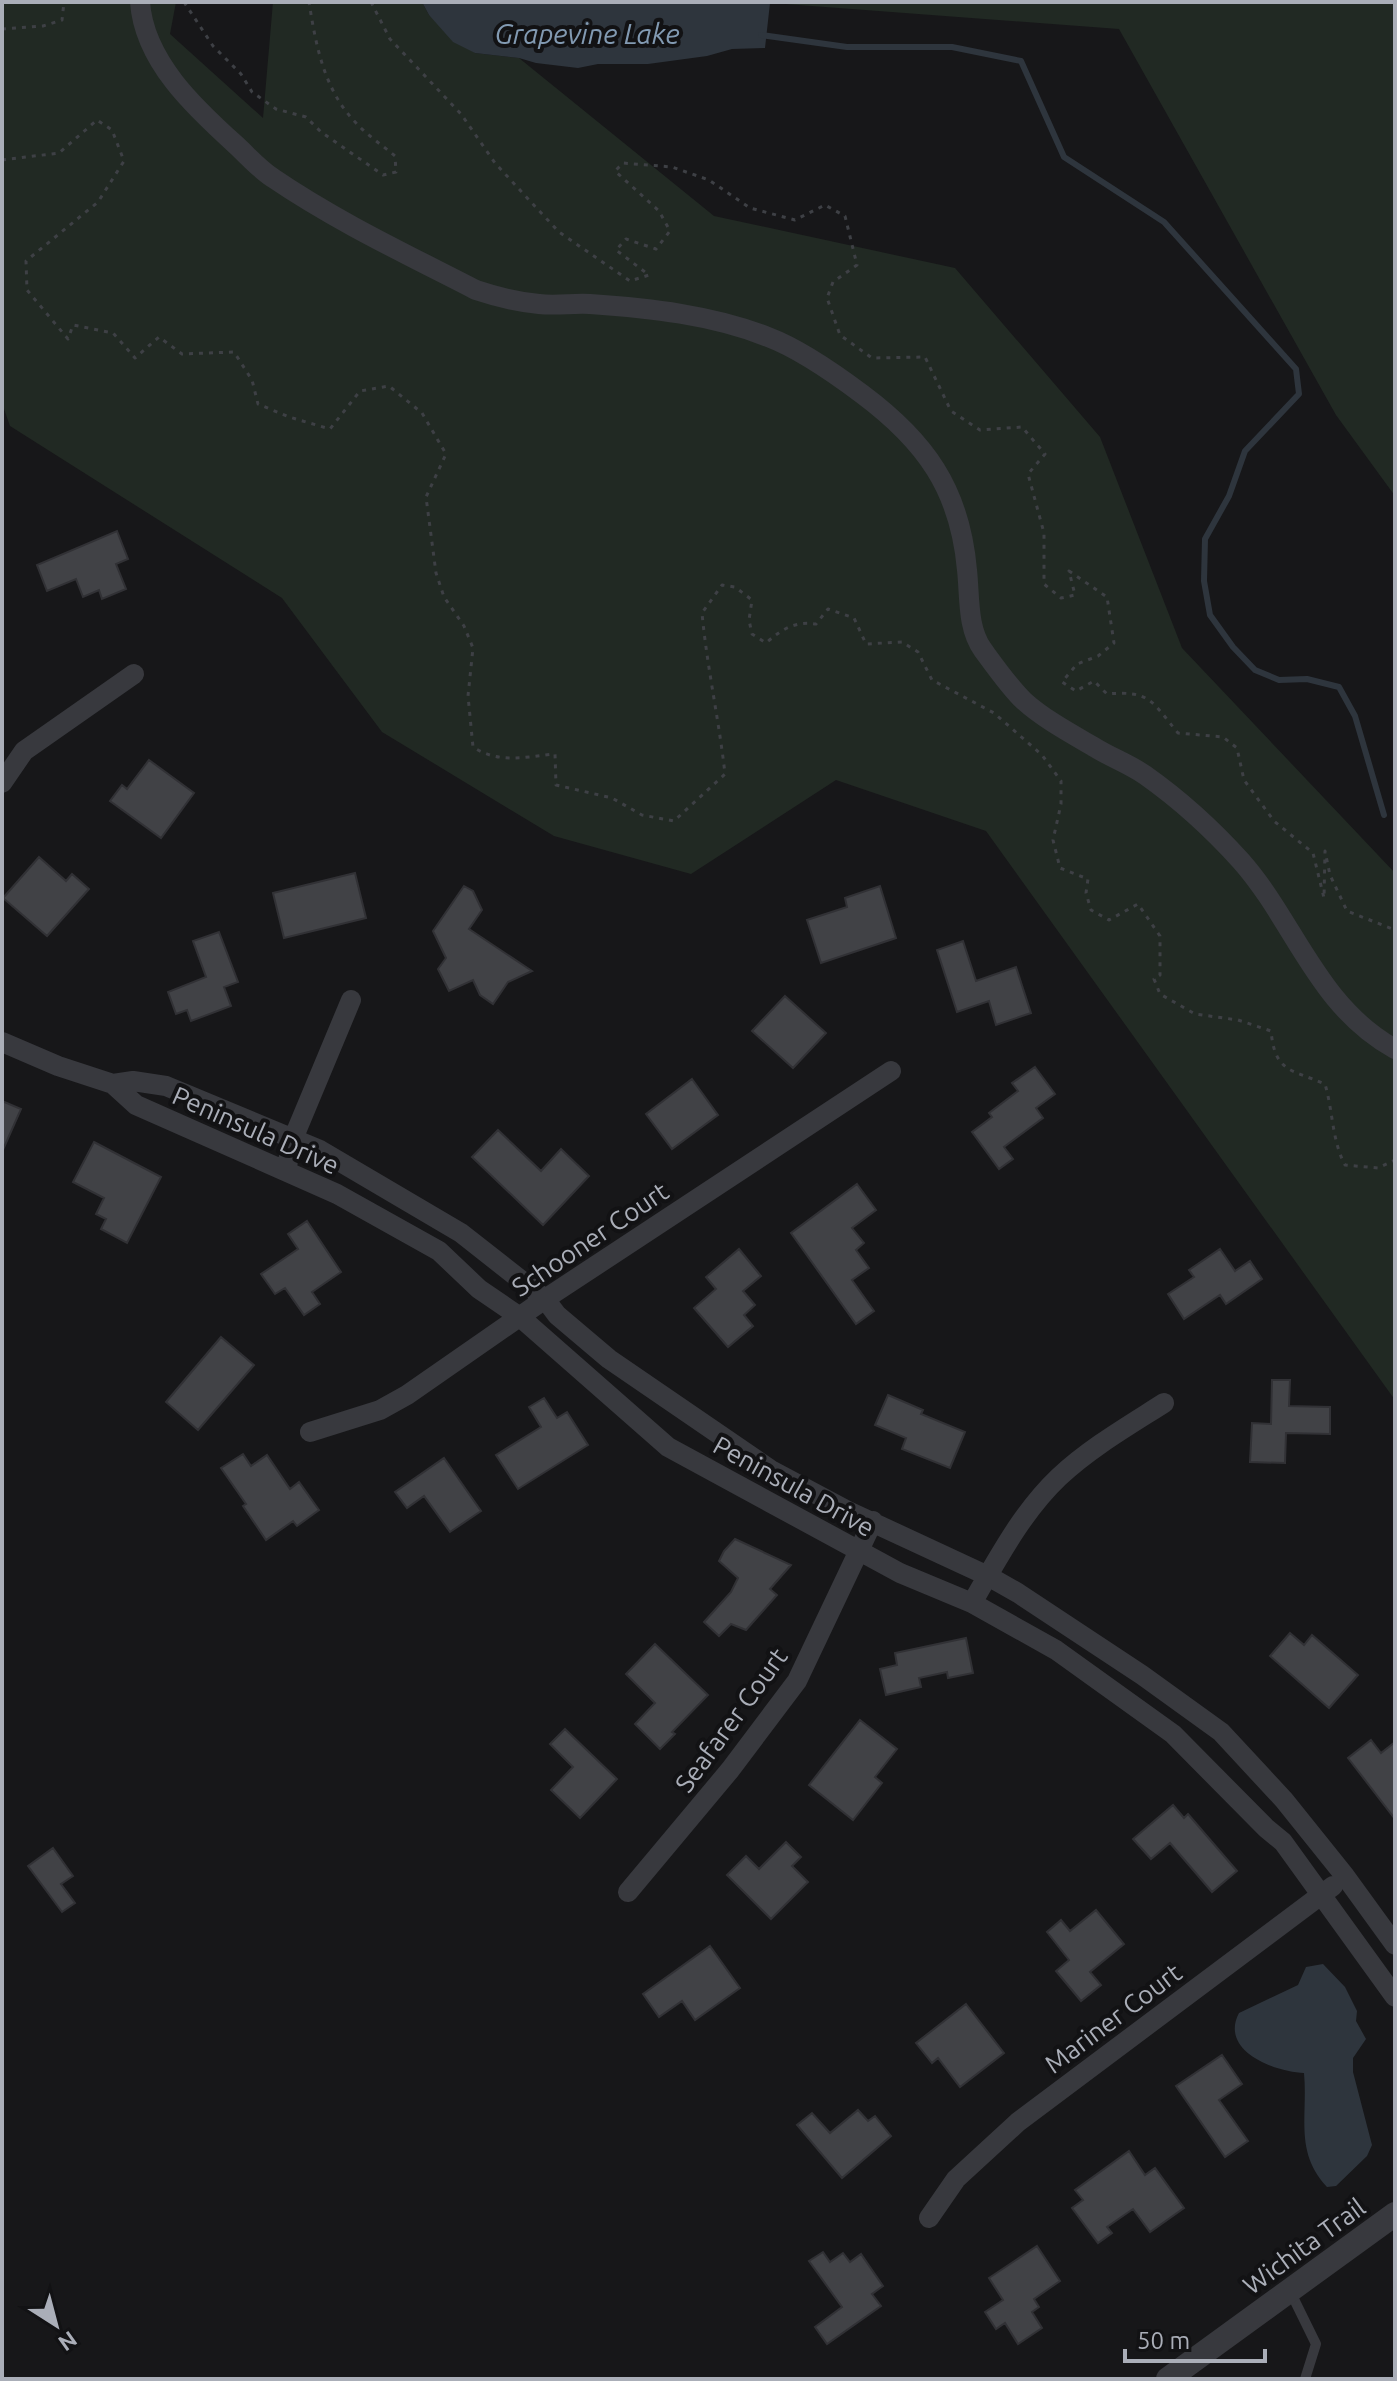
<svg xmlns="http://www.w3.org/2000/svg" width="1397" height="2381" font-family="Ubuntu,sans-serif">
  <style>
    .green { fill: #212923 }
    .water { fill: #2e353d }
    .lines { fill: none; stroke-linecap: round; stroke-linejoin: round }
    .stream { stroke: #2e353d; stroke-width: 6 }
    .building { fill: #414246; stroke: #313135; stroke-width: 2 }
    .path { stroke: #3e4045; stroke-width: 3; stroke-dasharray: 4 6; stroke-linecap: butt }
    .service { stroke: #38393e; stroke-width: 10 }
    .minor { stroke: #38393e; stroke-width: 20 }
    .tertiary { stroke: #38393e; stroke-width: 24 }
    .labels { text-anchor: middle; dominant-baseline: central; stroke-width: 8; stroke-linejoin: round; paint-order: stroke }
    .street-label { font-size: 26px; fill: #aaaeb8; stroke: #121214 }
    .water-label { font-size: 28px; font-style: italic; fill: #829ab2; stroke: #121214 }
  </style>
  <rect width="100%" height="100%" fill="#171719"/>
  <path class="green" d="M 2,2 L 176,2 L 170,34 L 263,118 L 273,2 L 422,2 L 429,15 L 475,53 L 519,58 L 714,216 L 955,268 L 1100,437 L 1182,648 L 1395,873 L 1395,1400 L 986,831 L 836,780 L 691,874 L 554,836 L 382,732 L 282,598 L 10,426 L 2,403 Z
    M 757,2 L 1395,2 L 1395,496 L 1336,415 L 1119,29 Z"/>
  <path class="water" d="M 422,2 L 757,2 L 770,3 L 765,48 L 732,49 L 707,56 L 648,64 L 598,64 L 578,68 L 536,63 L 519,58 L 475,53 L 453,42 L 429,15 Z
    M 1323,1964 L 1345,1987 L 1357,2011 L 1356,2021 L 1366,2039 L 1353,2058 L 1353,2072 L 1372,2145 L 1367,2156 L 1336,2186 L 1327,2187 C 1294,2152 1308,2116 1304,2073 C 1275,2072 1219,2051 1239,2013 L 1298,1985 L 1306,1967 Z"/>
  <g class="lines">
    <path class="stream" d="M 761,35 L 847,47 L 952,47 L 1021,61 L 1064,157 L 1164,222 L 1296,369 L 1299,394 L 1245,451 L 1229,496 L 1205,539 L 1204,581 L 1210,615 L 1233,647 L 1255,670 L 1279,680 L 1307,679 L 1339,687 L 1355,716 L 1384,815"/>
  </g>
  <path class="building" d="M 117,531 L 128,559 L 116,564 L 126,589 L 102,599 L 99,590 L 83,597 L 76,579 L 47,591 L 37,565 Z
    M 149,760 L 194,793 L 161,838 L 110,801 L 122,785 L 127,789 Z
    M 39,857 L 66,881 L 72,874 L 89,889 L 47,936 L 3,898 Z
    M 355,873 L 366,918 L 284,938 L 273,893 Z
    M 464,886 L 473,891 L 482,910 L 469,929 L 532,971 L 508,982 L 493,1004 L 480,995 L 473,980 L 449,991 L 438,969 L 446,958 L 433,931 Z
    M 880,886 L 896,938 L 821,963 L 807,920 L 847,907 L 845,898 Z
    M 219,932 L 238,982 L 224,987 L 231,1006 L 191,1021 L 187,1010 L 176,1014 L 168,992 L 206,977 L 193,941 Z
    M 963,941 L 976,981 L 1016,967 L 1031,1013 L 996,1025 L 989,1001 L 957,1012 L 937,950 Z
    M 785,996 L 826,1033 L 793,1068 L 752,1031 Z
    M 1035,1067 L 1055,1094 L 1036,1108 L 1043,1118 L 1004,1147 L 1013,1159 L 999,1169 L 972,1132 L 992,1117 L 989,1113 L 1018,1091 L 1012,1083 Z
    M 692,1079 L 718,1115 L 672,1149 L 646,1114 Z
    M 2,1101 L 21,1109 L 2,1152 Z
    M 498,1130 L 541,1171 L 561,1149 L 589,1176 L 543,1225 L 472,1157 Z
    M 94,1142 L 161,1177 L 127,1243 L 101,1229 L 106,1219 L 96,1214 L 104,1198 L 73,1182 Z
    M 857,1184 L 876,1210 L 852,1228 L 864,1243 L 856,1250 L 869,1268 L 852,1280 L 874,1311 L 856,1324 L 791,1233 Z
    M 307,1221 L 341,1272 L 312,1292 L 320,1304 L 304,1315 L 285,1288 L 275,1294 L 261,1274 L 298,1249 L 288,1234 Z
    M 739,1249 L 761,1276 L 743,1291 L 755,1305 L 744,1315 L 753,1326 L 728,1347 L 694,1308 L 716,1289 L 706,1277 Z
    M 1220,1249 L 1235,1271 L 1250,1261 L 1262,1279 L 1226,1304 L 1220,1295 L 1184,1319 L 1168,1294 L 1194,1277 L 1189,1270 Z
    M 221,1337 L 254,1365 L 198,1430 L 166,1402 Z
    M 1272,1380 L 1290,1380 L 1289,1406 L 1330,1407 L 1330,1434 L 1286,1433 L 1285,1463 L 1250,1462 L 1252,1423 L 1271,1424 Z
    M 888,1395 L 923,1410 L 921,1414 L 965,1432 L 950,1468 L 902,1449 L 906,1438 L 875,1425 Z
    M 544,1398 L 557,1418 L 567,1412 L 588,1445 L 518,1489 L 496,1455 L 541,1427 L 529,1407 Z
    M 243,1454 L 251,1466 L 267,1455 L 290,1489 L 299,1482 L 319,1510 L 297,1526 L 293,1521 L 266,1540 L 243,1506 L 246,1504 L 221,1468 Z
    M 444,1458 L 481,1511 L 450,1532 L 424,1496 L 407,1508 L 395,1492 Z
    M 735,1539 L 791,1565 L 770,1589 L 777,1595 L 746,1630 L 731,1624 L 719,1636 L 704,1622 L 731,1592 L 738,1578 L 719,1561 L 724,1551 Z
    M 1290,1633 L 1304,1645 L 1312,1635 L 1358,1675 L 1329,1708 L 1270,1656 Z
    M 966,1638 L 973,1673 L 948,1678 L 947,1672 L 919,1678 L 921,1687 L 886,1695 L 880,1669 L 897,1665 L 895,1653 Z
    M 655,1644 L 708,1695 L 672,1732 L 675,1734 L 660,1749 L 635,1724 L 655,1703 L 626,1674 Z
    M 860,1720 L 897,1749 L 875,1777 L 882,1783 L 853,1820 L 809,1785 Z
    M 565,1729 L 617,1779 L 580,1818 L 551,1790 L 573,1767 L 550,1744 Z
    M 1371,1740 L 1381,1753 L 1395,1742 L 1395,1819 L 1348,1758 Z
    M 1173,1805 L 1184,1818 L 1188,1814 L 1237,1871 L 1212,1892 L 1170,1843 L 1151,1859 L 1133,1839 Z
    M 786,1842 L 801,1857 L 792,1866 L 808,1882 L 771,1919 L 727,1875 L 746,1856 L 759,1869 Z
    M 53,1848 L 73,1876 L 61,1884 L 75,1903 L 62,1912 L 28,1866 Z
    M 1096,1910 L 1124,1944 L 1090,1972 L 1101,1985 L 1081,2001 L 1056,1971 L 1069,1960 L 1047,1932 L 1061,1920 L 1070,1931 Z
    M 710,1946 L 740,1988 L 695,2020 L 682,2001 L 659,2017 L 643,1994 Z
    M 966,2004 L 1004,2053 L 960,2087 L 938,2058 L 932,2063 L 916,2043 Z
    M 1222,2055 L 1242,2084 L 1219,2100 L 1248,2141 L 1225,2157 L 1176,2086 Z
    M 858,2110 L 868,2121 L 875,2116 L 891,2136 L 842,2178 L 797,2125 L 812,2113 L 830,2133 Z
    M 1129,2151 L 1145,2175 L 1155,2168 L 1184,2208 L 1150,2232 L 1133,2209 L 1107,2227 L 1112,2233 L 1098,2243 L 1072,2208 L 1083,2200 L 1075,2190 Z
    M 1037,2246 L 1060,2281 L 1034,2299 L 1039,2307 L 1032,2312 L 1042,2328 L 1018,2344 L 1005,2323 L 996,2329 L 985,2312 L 1003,2300 L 989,2278 Z
    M 823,2252 L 830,2262 L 843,2253 L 850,2262 L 861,2254 L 883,2286 L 872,2294 L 881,2306 L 827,2344 L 815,2327 L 842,2307 L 809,2261 Z"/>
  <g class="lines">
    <path class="path" d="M 184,2 L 213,46 L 241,74 L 252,92 L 276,109 L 306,117 L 321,132 L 383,175 L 396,172 L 395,156 C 382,145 367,135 356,123 C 324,90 316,46 309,2
      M 371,2 L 390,39 L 461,114 L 495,163 L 530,201 L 559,232 L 630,281 L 649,275 L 616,250 L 626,239 L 656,249 L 670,231 L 659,211 L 615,171 L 623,163 L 672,167 L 709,180 L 750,208 L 795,220 L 825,205 L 845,216 L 857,265 L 833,282 L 827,298 L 840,335 L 872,358 L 925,357 L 951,411 L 980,430 L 1022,427 L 1045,454 L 1028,474 L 1044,533 L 1044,584 L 1061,598 L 1075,595 L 1069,571 L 1107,597 L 1114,643 L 1098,656 L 1077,664 L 1062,682 L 1076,691 L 1094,681 L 1107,694 C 1151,690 1152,702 1178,733 L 1223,737 L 1237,748 L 1244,780 L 1274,821 L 1313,853 L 1324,898 L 1325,851 L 1330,875 L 1347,911 L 1395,930
      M 2,29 L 43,26 L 62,20 L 64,2
      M 2,160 L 59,153 L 97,120 L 112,130 L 124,161 L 98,202 L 26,261 L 27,290 L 68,339 L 73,325 L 113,333 L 135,358 L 159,337 L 182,354 L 234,352 L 252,380 L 258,404 L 289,417 L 330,429 L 360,391 L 389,386 L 422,413 L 446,454 L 426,497 L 436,573 L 444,597 L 464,626 L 473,648 L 468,696 L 473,747 C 499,764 525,757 555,754 L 556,785 L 612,798 L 642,815 L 674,821 L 725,774 C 719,720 707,667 702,613 L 722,585 L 735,587 L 752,600 L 749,620 L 752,634 L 766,643 C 782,629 795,621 816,624 L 828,609 L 854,618 L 866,644 L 902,642 L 918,652 L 932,680 L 994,713 L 1042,755 L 1061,781 L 1061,804 L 1053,840 L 1060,868 L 1088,879 L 1086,893 L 1091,910 L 1109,920 L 1138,904 L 1160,936 L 1160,975 L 1154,979 L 1160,994 L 1195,1014 L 1238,1020 L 1271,1031 C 1275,1072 1290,1069 1325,1084 C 1333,1111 1332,1141 1345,1165 L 1378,1168 L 1395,1160"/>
    <path class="service" d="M 1290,2291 L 1316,2344 L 1305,2379"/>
    <path class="minor" d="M 140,2 C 144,61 195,108 236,145 C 248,156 259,169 273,178 C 336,221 408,255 476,290 C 497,297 517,302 539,304 C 556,306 573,303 590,304 C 649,308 713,315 768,337 C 800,349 834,373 862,394 C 925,441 960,489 967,570 C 970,597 967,628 983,650 C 994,665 1011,689 1024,701 C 1044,719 1070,733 1094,747 C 1110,757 1129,764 1145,775 C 1179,799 1213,830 1241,861 C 1295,922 1317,1006 1395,1049
      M 2,783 L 24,751 L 134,674
      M 2,1042 L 58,1066 L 113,1084 L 136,1105 L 337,1194 L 439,1251 L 479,1289 L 520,1317 L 668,1447 L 900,1573 L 972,1603 L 1056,1650 L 1173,1734 L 1266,1828 L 1283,1842 L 1395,1997
      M 113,1084 L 133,1081 L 166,1086 L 320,1150 L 461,1233 L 545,1299 L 557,1315 L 609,1359 L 771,1470 L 848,1511 L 988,1576 L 1018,1593 L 1142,1675 L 1221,1732 L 1284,1800 L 1345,1876 L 1395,1945
      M 286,1170 L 293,1139 L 351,1000
      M 310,1432 L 380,1410 L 407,1395 L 545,1299 L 891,1071
      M 972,1603 C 997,1560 1022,1512 1059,1477 C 1090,1448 1128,1426 1164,1403
      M 628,1892 L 730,1770 L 797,1681 L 873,1521
      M 929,2218 L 956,2179 L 1018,2122 L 1333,1886"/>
    <path class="tertiary" d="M 1168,2379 L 1395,2214"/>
  </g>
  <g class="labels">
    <g class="street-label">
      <text transform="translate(256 1130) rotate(24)">Peninsula Drive</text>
      <text transform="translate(590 1239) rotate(-34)">Schooner Court</text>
      <text transform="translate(794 1486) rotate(29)">Peninsula Drive</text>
      <text transform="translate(731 1720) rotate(-54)">Seafarer Court</text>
      <text transform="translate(1113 2018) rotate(-37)">Mariner Court</text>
      <text transform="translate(1304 2246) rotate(-36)">Wichita Trail</text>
    </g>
    <g class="water-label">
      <text x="587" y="33">Grapevine Lake</text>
    </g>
  </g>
  <rect width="1397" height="2381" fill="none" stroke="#aaaeb8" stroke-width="8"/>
  <g transform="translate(56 2325) rotate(144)" stroke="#121214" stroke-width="6" paint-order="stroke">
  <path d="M0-6L14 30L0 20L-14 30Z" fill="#aaaeb8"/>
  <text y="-12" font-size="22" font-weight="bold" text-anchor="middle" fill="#aaaeb8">N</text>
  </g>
  <path d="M1125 2349v12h140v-12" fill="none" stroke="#aaaeb8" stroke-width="4"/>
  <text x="1137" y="2349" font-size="24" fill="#aaaeb8" stroke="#121214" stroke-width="6" paint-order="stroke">50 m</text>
</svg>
